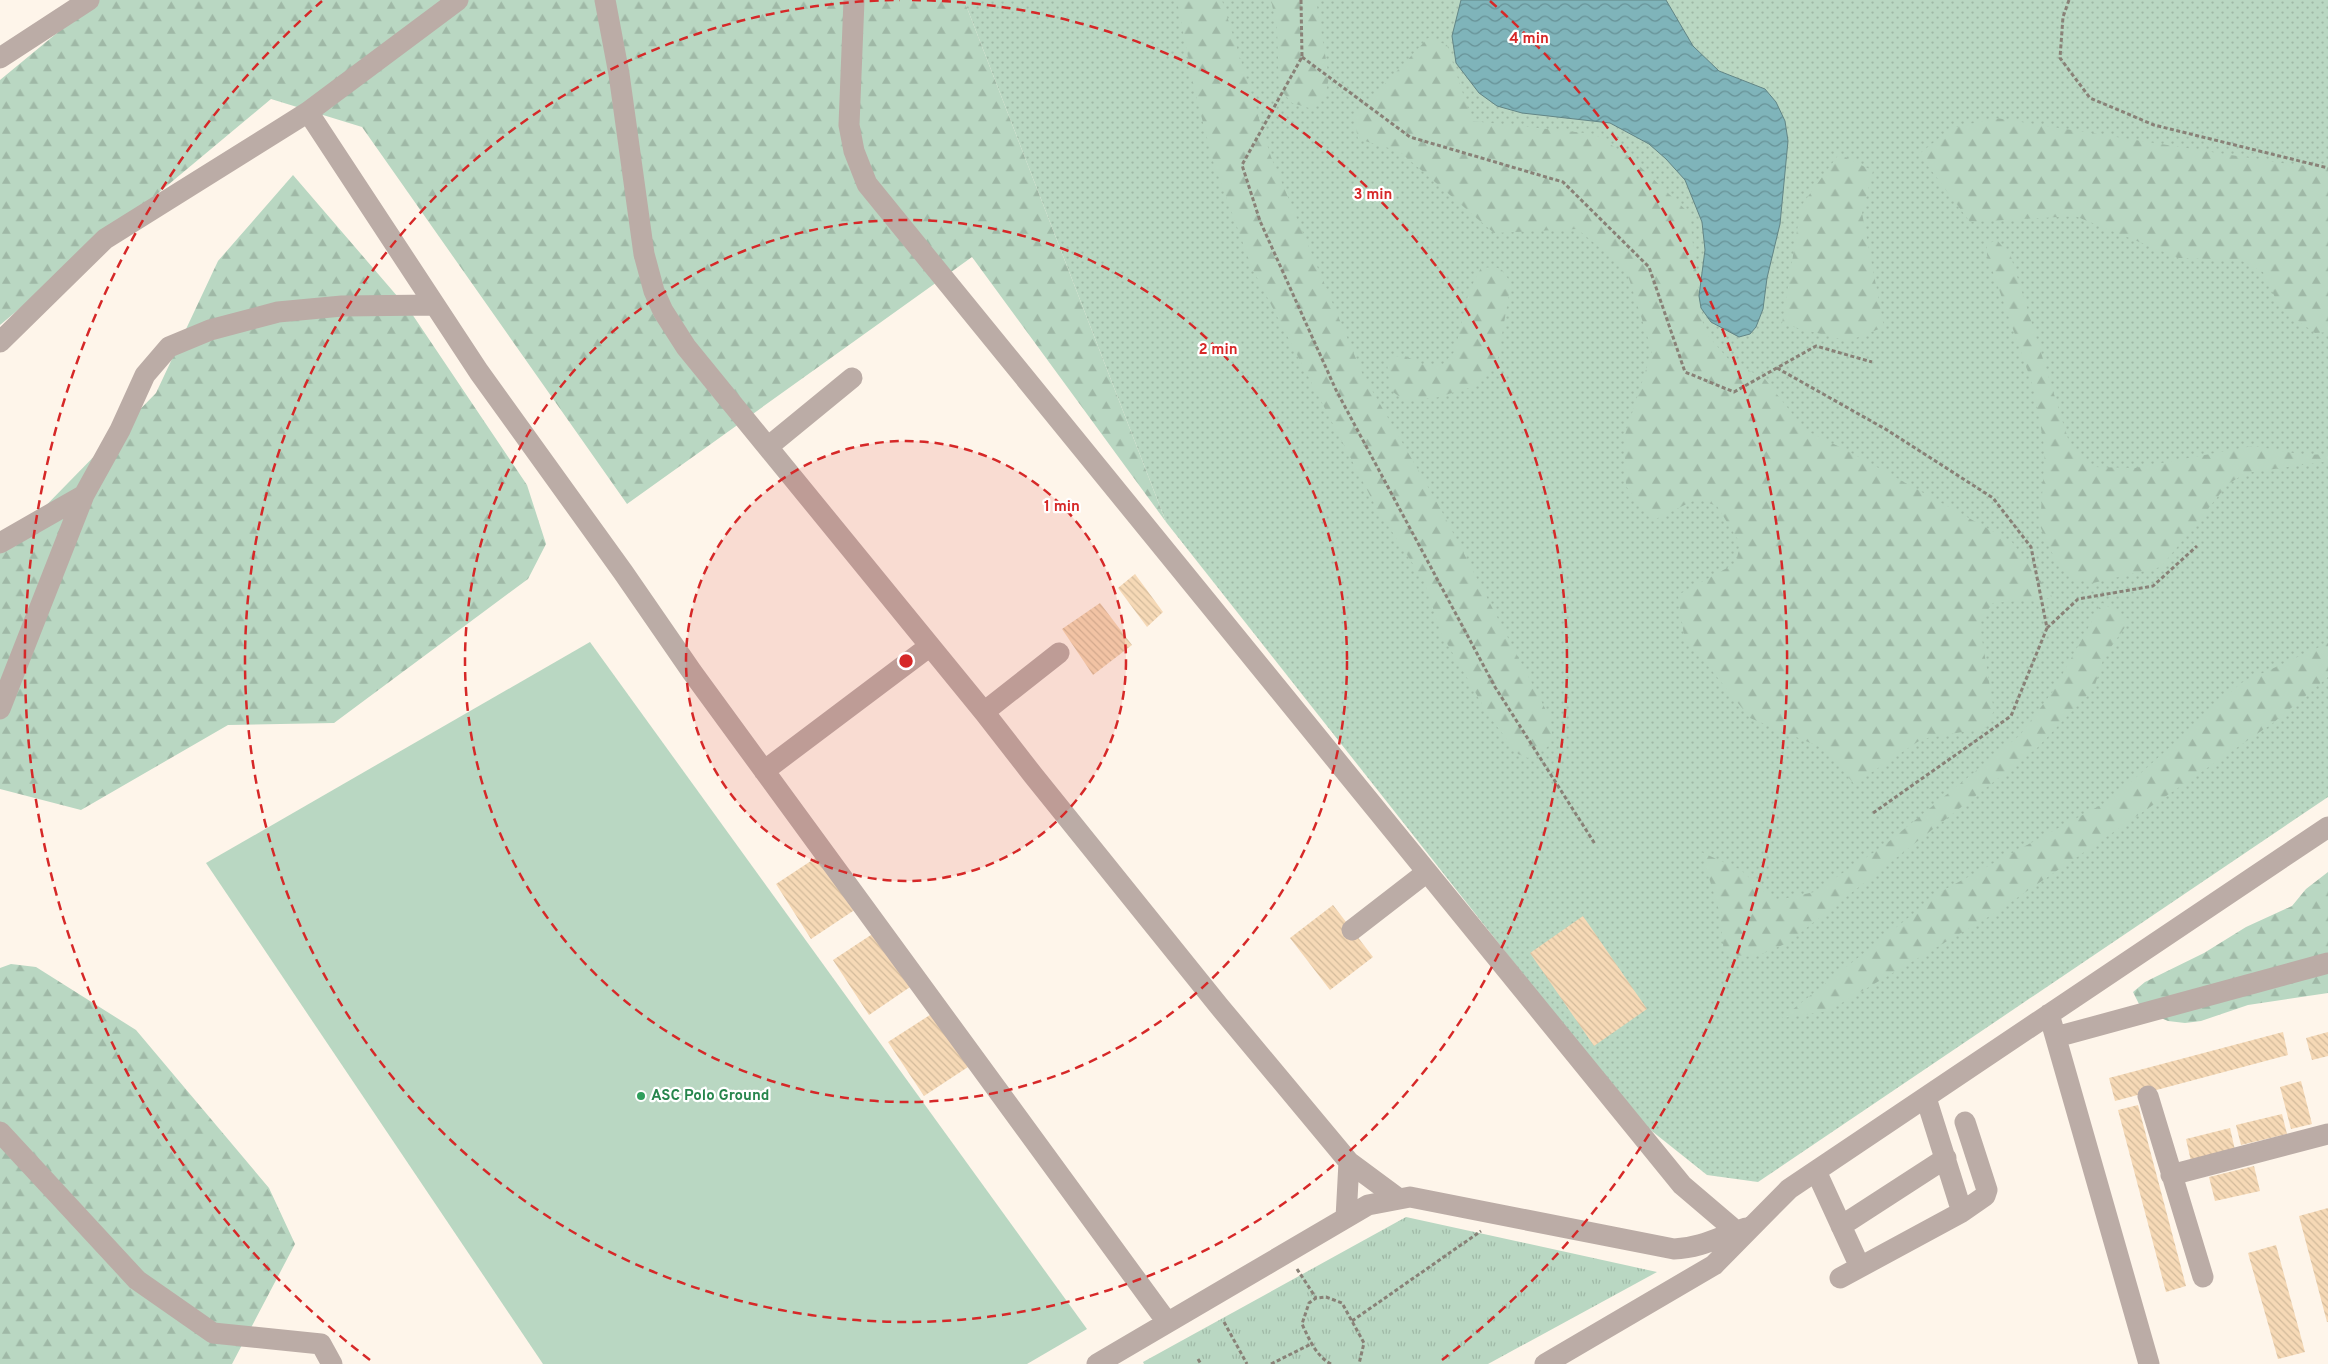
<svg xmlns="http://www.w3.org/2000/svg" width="2328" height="1364" font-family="Overpass,sans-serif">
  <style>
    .grass { fill: url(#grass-dots) }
    .forest { fill: url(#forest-firs) }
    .park { fill: url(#park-tufts) }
    .garden { fill: #b9d7c2 }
    .water { fill: url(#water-waves); stroke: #628586 }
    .building { fill: url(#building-back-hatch) }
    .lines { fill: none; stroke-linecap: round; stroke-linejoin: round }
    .path { stroke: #898177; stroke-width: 3; stroke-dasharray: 4 2.5; stroke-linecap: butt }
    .minor { stroke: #bbaca6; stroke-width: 21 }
    .ring { fill: none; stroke: #d62828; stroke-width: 2.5; stroke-dasharray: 9 6 }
    .leisure-dot { fill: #2e9e5b; stroke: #fff; stroke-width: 2 }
    .labels { text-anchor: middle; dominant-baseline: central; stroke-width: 4.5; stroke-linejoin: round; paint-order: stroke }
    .leisure-label { font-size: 15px; font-weight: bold; fill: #27864d; stroke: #fff; text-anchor: start }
    .centre { fill: #d62828; stroke: #fff; stroke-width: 2.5 }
    .ring-label { font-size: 15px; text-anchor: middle; font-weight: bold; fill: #d62828; stroke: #fff; stroke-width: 4.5; stroke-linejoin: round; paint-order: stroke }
  </style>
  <defs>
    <pattern id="grass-dots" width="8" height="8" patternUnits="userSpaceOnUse" patternTransform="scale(1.25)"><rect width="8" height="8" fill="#b9d7c2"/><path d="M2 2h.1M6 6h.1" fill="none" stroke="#9fb8a6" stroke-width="1.8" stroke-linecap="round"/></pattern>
    <pattern id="forest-firs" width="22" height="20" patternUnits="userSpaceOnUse" patternTransform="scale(1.25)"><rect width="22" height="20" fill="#b9d7c2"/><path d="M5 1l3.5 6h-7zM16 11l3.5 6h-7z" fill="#9fb8a6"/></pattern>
    <pattern id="park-tufts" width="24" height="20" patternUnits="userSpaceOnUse" patternTransform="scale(1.25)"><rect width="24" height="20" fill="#b9d7c2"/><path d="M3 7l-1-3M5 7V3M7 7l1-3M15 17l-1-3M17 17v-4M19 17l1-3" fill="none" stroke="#9fb8a6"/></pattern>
    <pattern id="water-waves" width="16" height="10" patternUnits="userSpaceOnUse" patternTransform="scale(1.25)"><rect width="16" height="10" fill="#7fb4ba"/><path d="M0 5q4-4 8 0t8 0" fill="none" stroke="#679196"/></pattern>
    <pattern id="building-back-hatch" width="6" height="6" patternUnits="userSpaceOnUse" patternTransform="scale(1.25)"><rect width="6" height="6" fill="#f6d9b6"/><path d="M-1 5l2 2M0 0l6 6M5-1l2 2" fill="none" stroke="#d2ba9b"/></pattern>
  </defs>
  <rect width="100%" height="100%" fill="#fef5ea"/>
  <path class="grass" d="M 964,0 L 2328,0 L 2328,797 L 1758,1182 L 1707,1175 L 1638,1120 L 1166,522 Z"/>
  <path class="forest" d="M 97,0 L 964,0 L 1166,522 L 972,257 L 627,504 L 362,127 L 271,99 L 0,325 L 0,80 Z
    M 1177,0 L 1222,0 L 1271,157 L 1362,373 L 1439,506 L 1550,718 C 1554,745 1553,746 1528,758 L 1518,754 L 1489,716 L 1441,633 L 1424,581 L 1376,507 L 1252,268 L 1213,161 L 1194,88 Z
    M 1271,0 L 1316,0 L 1329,78 L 1325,95 L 1309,108 L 1292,103 L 1279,88 L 1277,28 Z
    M 1428,38 L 1447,45 L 1472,121 L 1594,134 L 1630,157 L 1689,213 L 1704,331 L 1729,360 L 1765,379 L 1805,430 L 1846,450 L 2012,542 L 2053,598 L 1993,603 L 1979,621 L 1994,711 L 1985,728 L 1922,739 L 1854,784 L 1825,749 L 1750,718 L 1684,636 L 1678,595 L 1736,563 L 1740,543 L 1717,506 L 1697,499 L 1652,521 L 1626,486 L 1624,438 L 1652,351 L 1626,269 L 1577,229 L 1494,233 L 1399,151 L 1358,139 L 1354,117 Z
    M 1996,118 L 2295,165 L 2328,166 L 2328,332 L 2315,333 L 2280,308 L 2263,272 L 2240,260 L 2179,258 L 2075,216 L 1970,222 L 1919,154 L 1952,128 Z
    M 1839,154 L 1873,171 L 1862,213 L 1884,327 L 1848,341 L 1782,324 L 1801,206 Z
    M 293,175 L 410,311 L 527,485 L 546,544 L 528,579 L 334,723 L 228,725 L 81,810 L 0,789 L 0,546 L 24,528 L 156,393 L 218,261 Z
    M 1997,240 L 2011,257 L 2070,445 L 2093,467 L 2135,468 L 2253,446 L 2305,455 L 2328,454 L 2328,464 L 2323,462 L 2246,473 L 2228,484 L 2161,567 L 2093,583 L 2073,579 L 2053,555 L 2040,526 L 2045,451 L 2034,389 L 1987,255 L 1987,244 Z
    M 1495,267 L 1502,270 L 1511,283 L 1497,363 L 1472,387 L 1435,398 L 1404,400 L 1393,392 L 1388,374 L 1387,359 L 1403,355 L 1424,365 L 1443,364 L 1455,351 L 1469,291 L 1481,268 Z
    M 2102,603 L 2130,620 L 2104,657 L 2094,688 L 2037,748 L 1787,943 L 1755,957 L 1724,954 L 1720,913 L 1701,852 L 1741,870 L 1774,901 L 1814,892 L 1882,847 L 2020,735 L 2053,691 Z
    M 2328,643 L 2328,677 L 2273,723 L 1995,913 L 1828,1011 L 1782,1018 L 1942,891 L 2112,799 L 2241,683 Z
    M 2328,872 L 2328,993 L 2248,1005 L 2201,1021 L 2185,1023 L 2168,1021 L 2154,1015 L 2140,1006 L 2133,992 L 2145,982 L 2204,953 L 2246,927 L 2292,906 L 2306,889 Z
    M 11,964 L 36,967 L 136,1030 L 269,1188 L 295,1244 L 232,1364 L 0,1364 L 0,968 Z"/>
  <path class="park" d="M 1406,1217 L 1657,1272 L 1488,1364 L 1144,1364 L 1143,1362 Z"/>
  <path class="garden" d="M 590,642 L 1087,1329 L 1027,1364 L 543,1364 L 206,863 Z"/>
  <path class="water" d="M 1461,0 L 1666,0 L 1693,46 L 1719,71 L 1765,89 L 1776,102 L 1785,121 L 1788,141 L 1780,224 L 1767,278 L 1763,309 L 1756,327 L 1750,334 L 1739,337 L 1711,322 L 1701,308 L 1699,296 L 1705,250 L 1702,222 L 1685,180 L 1666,159 L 1649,144 L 1610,123 L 1522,113 L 1497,106 L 1479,93 L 1456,63 L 1452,36 Z"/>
  <path class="building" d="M 1135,574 L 1163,612 L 1147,627 L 1118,588 Z
    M 1100,603 L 1132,645 L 1093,675 L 1062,629 Z
    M 820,855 L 856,909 L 811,939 L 776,884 Z
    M 1333,905 L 1373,957 L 1330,990 L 1290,938 Z
    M 1583,916 L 1647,1009 L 1594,1046 L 1530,953 Z
    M 877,931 L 913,985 L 869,1015 L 833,960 Z
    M 933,1013 L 968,1067 L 924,1096 L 888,1042 Z
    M 2283,1032 L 2288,1055 L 2115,1101 L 2109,1078 Z
    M 2328,1032 L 2328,1056 L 2312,1060 L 2306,1038 Z
    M 2301,1081 L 2312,1124 L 2291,1129 L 2280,1087 Z
    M 2138,1105 L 2186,1286 L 2166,1292 L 2118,1110 Z
    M 2282,1114 L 2287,1134 L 2241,1145 L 2236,1125 Z
    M 2230,1128 L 2235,1150 L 2191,1161 L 2186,1139 Z
    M 2254,1166 L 2260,1191 L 2215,1201 L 2209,1177 Z
    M 2328,1208 L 2328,1322 L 2327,1322 L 2299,1216 Z
    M 2276,1245 L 2305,1352 L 2278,1359 L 2248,1253 Z"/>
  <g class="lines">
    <path class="path" d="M 1301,0 L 1302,57 L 1242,165 L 1260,221 L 1336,390 L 1495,687 L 1595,844
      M 2069,0 L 2063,17 L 2060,58 L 2090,98 L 2154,125 L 2328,168
      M 1302,57 L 1410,137 L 1563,182 L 1649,267 L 1685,372 L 1734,392 L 1816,346 L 1872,362
      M 1777,368 L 1887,430 L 1993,498 L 2031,547 L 2047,628 L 2011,716 L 1873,813
      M 2047,628 L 2078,599 L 2153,586 L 2197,546
      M 1297,1269 L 1316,1298
      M 1352,1321 L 1481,1231
      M 1224,1322 L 1247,1364
      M 1198,1359 L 1201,1364
      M 1271,1364 L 1311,1344
      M 1331,1364 C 1316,1356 1309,1339 1302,1324 L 1309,1303 L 1316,1298 L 1326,1297 L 1342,1303 L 1364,1343 L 1359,1364"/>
    <path class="minor" d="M 605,0 L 619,74 L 644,254 L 654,291 L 663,311 L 686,347 L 984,712 L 1033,775 L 1219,1006 L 1349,1162
      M 854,0 L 849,125 L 854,151 L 867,184 L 1682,1185 L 1736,1231
      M 0,58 L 89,0
      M 308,112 L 479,372 L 623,572 L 692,672 L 1167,1322
      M 0,342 L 105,239 L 308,112 L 458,0
      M 769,446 L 852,378
      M 0,543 L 84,495
      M 0,709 L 84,495 L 120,430 L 145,375 L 169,347 L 210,330 L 278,312 L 342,306 L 434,305
      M 984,712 L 1059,653
      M 764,771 L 930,646
      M 1352,930 L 1427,872
      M 2049,1014 L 2149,1364
      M 2056,1037 L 2328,963
      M 2148,1096 L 2203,1277
      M 0,1132 L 137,1280 L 213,1333 L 321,1344 L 332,1364
      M 1816,1171 L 1860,1267
      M 2171,1175 L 2328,1134
      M 1962,1212 L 1985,1196 L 1987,1190 L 1965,1122
      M 1346,1218 L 1349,1162 L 1399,1199
      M 1841,1226 L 1946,1158
      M 1840,1278 L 1962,1212 L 1926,1098
      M 1097,1364 L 1368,1205 L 1410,1197 L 1674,1249 C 1701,1248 1721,1236 1746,1228
      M 1545,1364 L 1714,1265 L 1789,1189 L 2328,827"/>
  </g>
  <circle cx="906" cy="661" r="220" fill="#d62828" fill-opacity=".12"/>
  <g class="ring">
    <circle cx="906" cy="661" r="220"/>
    <circle cx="906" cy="661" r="441"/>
    <path d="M912 0A661 661 0 1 1 900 0"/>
    <path d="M370 1360A881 881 0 0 1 322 1M1490 1A881 881 0 0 1 1442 1360"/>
  </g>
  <circle class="leisure-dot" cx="641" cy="1096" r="5"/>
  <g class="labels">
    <g class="leisure-label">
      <text x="651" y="1096">ASC Polo Ground</text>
    </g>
  </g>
  <circle cx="906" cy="661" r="8" class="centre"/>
  <g class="ring-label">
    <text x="1529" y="43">4 min</text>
    <text x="1373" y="199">3 min</text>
    <text x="1218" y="354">2 min</text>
    <text x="1062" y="511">1 min</text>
  </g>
</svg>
